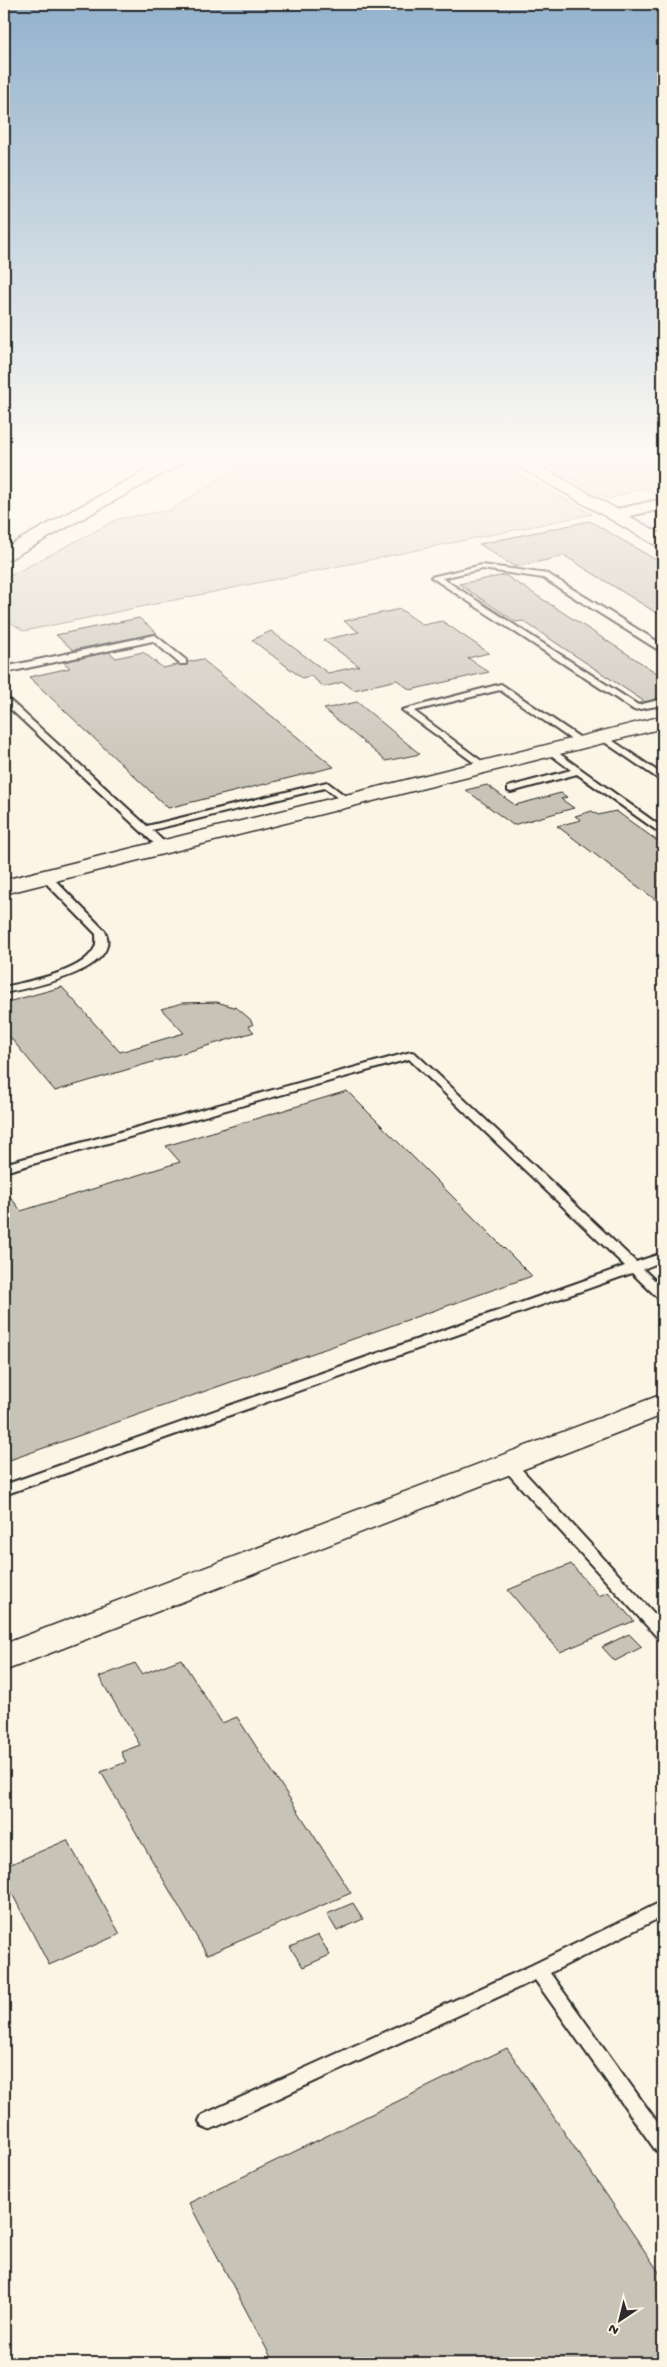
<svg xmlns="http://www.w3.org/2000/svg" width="667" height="2367" font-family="'Gochi Hand',sans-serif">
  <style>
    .green { fill: #ded8ca; stroke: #84827a }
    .building { fill: #c8c3b7; stroke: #2b2b2b }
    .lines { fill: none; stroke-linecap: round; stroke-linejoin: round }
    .lane-casing { stroke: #2b2b2b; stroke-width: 4 }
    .street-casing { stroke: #2b2b2b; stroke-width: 4 }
    .secondary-casing { stroke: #2b2b2b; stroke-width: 3 }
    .highway-casing { stroke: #2b2b2b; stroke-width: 3 }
    .lane { fill: #fcf5e5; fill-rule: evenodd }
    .street { fill: #fcf5e5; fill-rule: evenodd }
    .secondary { fill: #fcf5e5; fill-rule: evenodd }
    .highway { fill: #fcf5e5; fill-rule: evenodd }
  </style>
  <rect width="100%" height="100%" fill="#fcf5e5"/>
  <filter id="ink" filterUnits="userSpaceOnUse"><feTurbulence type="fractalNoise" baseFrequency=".02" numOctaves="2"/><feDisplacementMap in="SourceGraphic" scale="10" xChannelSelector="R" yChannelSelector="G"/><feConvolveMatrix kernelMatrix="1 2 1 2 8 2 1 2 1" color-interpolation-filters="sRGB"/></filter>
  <g filter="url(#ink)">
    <path class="green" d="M 278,457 L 488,457 L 592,514 L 24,631 L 4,618 L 4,579 L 118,519 L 170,510 L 247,462 Z
      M 533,457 L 663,457 L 663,499 L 643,488 L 608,499 Z"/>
    <path class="building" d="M 590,521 L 663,564 L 663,617 L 565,556 L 515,567 L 479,544 Z
      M 505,575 L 663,677 L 663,697 L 645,702 L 523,621 L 516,622 L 459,584 Z
      M 400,609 L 423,625 L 442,621 L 489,653 L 468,658 L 489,672 L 410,690 L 397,680 L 354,690 L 343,682 L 324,687 L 311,676 L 302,678 L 252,640 L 271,631 L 328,673 L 359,666 L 323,640 L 359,632 L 344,621 Z
      M 139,618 L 157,633 L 73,650 L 56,635 Z
      M 109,652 L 116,658 L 143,652 L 163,668 L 202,659 L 334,767 L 168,808 L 29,677 L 70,668 L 63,662 Z
      M 357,702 L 420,754 L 386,761 L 324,709 Z
      M 487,785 L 515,805 L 561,793 L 567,797 L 561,799 L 574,808 L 513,825 L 466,790 Z
      M 592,811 L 598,815 L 616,811 L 663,845 L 663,898 L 656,900 L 557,826 L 581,820 L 575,816 Z
      M 62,987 L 120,1052 L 184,1033 L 161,1009 L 182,1003 L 217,1002 L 237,1008 L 250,1019 L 253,1025 L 248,1026 L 254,1032 L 55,1091 L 4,1030 L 4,1003 Z
      M 347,1091 L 532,1276 L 4,1462 L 4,1196 L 9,1195 L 21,1211 L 180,1162 L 166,1146 Z
      M 571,1564 L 599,1596 L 608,1592 L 634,1621 L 560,1652 L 508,1590 Z
      M 629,1634 L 642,1647 L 615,1661 L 602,1647 Z
      M 181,1659 L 222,1723 L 237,1717 L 351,1893 L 207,1955 L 101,1772 L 126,1762 L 121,1752 L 140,1745 L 99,1677 L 135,1663 L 142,1674 Z
      M 67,1840 L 120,1934 L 49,1965 L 4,1878 L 4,1867 Z
      M 353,1903 L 363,1919 L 337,1931 L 327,1914 Z
      M 318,1935 L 330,1955 L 303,1967 L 290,1947 Z
      M 507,2048 L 663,2278 L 663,2363 L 274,2363 L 189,2203 Z"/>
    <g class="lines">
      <defs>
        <path id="lane" d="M 482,565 L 548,574 L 663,645 L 663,652 L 660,651 L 543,578 L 482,569 L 442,578 L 638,705 L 663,699 L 663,705 L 634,710 L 431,577 Z
          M 155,635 L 186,660 L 186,664 L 180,664 L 153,641 L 4,673 L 4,667 Z
          M 501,684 L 585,741 L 585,745 L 579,745 L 500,690 L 414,711 L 487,765 L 489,767 L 484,770 L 402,710 Z
          M 4,695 L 147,826 L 327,782 L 352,801 L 350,803 L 344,803 L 325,788 L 152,830 L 169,847 L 164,850 L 160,849 L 4,703 Z
          M 603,734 L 663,775 L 663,782 L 600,739 L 600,735 Z
          M 550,747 L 663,828 L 663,835 L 577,774 L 511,792 L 508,791 L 508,787 L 571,770 L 547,752 L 545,750 Z
          M 45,873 L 49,874 L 105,931 C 124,971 28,988 4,993 L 4,987 C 28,981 81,973 94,949 C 97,945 96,939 96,934 L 41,878 L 40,876 Z
          M 411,1052 L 415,1053 L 636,1262 L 663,1253 L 663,1261 L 643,1269 L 663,1288 L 663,1299 L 658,1298 L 632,1273 L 4,1495 L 4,1485 L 625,1266 L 409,1059 L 4,1172 L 4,1164 Z
          M 508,1459 L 513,1460 L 663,1623 L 663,1639 L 657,1637 L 503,1468 L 501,1464 L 503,1460 Z
          M 663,1901 L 663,1916 L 550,1973 L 663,2130 L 663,2154 L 656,2151 L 535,1980 L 216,2127 L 209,2130 L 202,2127 L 199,2121 L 202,2115 L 532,1965 Z"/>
        <path id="street" d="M 663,499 L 663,509 L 614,519 L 608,517 L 606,514 L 608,511 Z"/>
        <path id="secondary" d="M 505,457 L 524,457 L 663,535 L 663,547 L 657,546 L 507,460 Z
          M 663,716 L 663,728 L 4,894 L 4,880 Z
          M 663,1394 L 663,1415 L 4,1671 L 4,1644 Z"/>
        <path id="highway" d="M 170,457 L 190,457 L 188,460 L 10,559 L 4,560 L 4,548 Z"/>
      </defs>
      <use href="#lane" class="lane-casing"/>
      <use href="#street" class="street-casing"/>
      <use href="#secondary" class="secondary-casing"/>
      <use href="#highway" class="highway-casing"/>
      <use href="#lane" class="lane"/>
      <use href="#street" class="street"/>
      <use href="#secondary" class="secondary"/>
      <use href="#highway" class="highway"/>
    </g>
  </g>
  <linearGradient id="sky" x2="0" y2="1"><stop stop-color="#93b2cd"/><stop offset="0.58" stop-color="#fefaf3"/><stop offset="1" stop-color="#fefaf3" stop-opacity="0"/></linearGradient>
  <rect width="667" height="788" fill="url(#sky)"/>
  <rect width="667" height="2367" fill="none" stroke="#fcf5e5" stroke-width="20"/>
  <rect x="10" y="10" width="647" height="2347" fill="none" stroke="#2b2b2b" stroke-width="2" filter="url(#ink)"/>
  <g transform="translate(620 2320) rotate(215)" stroke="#fcf5e5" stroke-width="4" paint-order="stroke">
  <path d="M0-4L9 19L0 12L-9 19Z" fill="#2b2b2b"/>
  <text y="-8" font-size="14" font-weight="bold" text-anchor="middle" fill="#2b2b2b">N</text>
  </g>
</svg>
